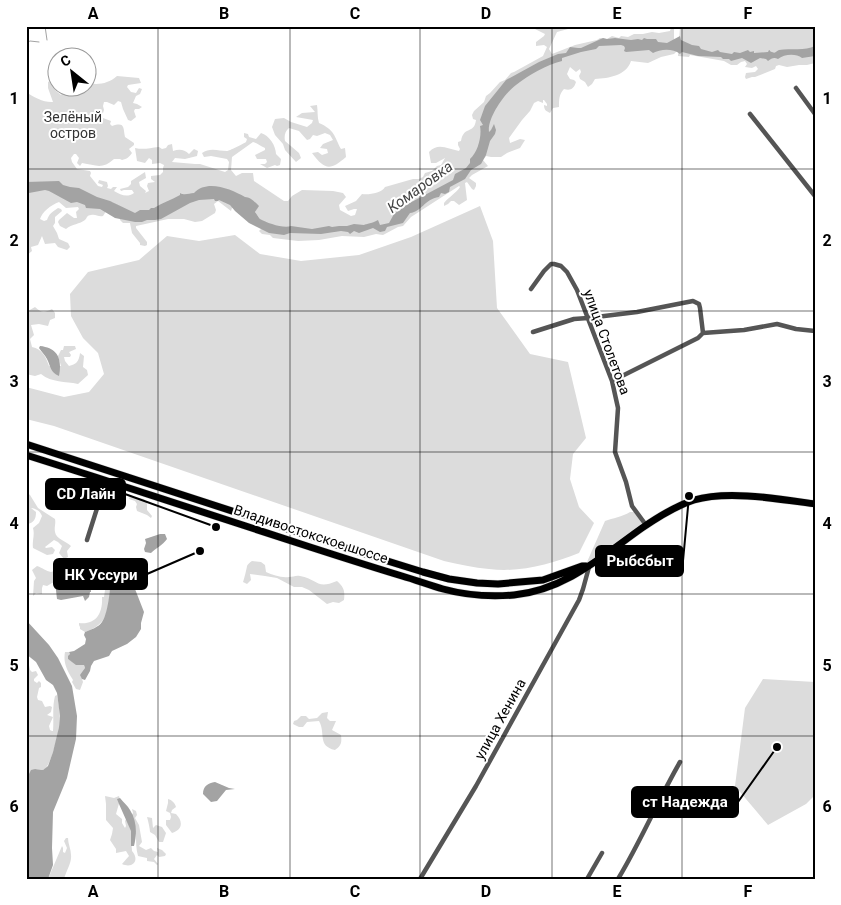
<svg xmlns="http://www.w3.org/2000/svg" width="841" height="905" font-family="Roboto,sans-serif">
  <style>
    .green { fill: #dcdcdc }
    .water { fill: #a3a3a3 }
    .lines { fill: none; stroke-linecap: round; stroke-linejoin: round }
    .stream { stroke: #a3a3a3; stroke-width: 1 }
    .trunk-casing { stroke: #dbdbdb; stroke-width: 8 }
    .minor { stroke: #555; stroke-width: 4.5 }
    .trunk { stroke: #000; stroke-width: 7 }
    .grid { fill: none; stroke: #000; stroke-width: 1; stroke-opacity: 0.55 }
    .labels { text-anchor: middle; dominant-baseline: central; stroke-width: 4; stroke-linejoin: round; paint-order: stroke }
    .park-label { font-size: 14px; fill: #333; stroke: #fff }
    .street-label { font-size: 14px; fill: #000; stroke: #fff }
    .water-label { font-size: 15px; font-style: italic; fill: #444; stroke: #fff }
    .leader { fill: none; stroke: #000; stroke-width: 2 }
    .callout-dot { fill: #000; stroke: #fff; stroke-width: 2 }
    .callout { fill: #000; stroke: #000; stroke-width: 2 }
    .callout-label { font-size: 15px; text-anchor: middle; font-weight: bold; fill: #fff }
    .neatline { fill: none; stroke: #000; stroke-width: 2 }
    .grid-label { font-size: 16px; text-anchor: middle; font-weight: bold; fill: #000 }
  </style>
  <rect width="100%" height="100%" fill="#fff"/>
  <path class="green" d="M 537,26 L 569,26 L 568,29 L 557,32 L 549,49 L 552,54 L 575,45 L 597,40 L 600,38 L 607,39 L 612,36 L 619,38 L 621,36 L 628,37 L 634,34 L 643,34 L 652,32 L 659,33 L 670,31 L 671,28 L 674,28 L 674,38 L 677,51 L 674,54 L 661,57 L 648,63 L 631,61 C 626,76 609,78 595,79 L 592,84 L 588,87 L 585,82 L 580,79 L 579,76 L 581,72 L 580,69 L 576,72 L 570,67 L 567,74 L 570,79 L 574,80 L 576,82 C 574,89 570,91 564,89 C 559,94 559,100 559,107 L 553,108 L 550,113 C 546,111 544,110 544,105 L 547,106 L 547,104 L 544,100 L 543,100 L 543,103 L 538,101 L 534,103 L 530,111 L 522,120 L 509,138 L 510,143 L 520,139 L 525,140 L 520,148 L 507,153 L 501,157 L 491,157 L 486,156 L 483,160 L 488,166 L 472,175 L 469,178 L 476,183 L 476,186 L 474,190 L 472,189 L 467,182 L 465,183 L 467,200 L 459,205 L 454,201 L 451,201 L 448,204 L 444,206 L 444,203 C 449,197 456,193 460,187 L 459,186 L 411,217 L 403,226 L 398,227 L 383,235 L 376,234 L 364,237 L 342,236 L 319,240 L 298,241 L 273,238 L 270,235 L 262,234 L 259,231 L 261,229 L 260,219 L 255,212 L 258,206 L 252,201 L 232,208 L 231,211 L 218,201 L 214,204 L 216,210 L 215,213 L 202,221 L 195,222 L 184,219 L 168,219 L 136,226 L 136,228 L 147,242 L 147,245 L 145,246 L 140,245 L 140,243 L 132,233 L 130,223 L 123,223 L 120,220 L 119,206 L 112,202 L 103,216 C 98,217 96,214 91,215 C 87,215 87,218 85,220 C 80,224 72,224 66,229 L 60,226 L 58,222 L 59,220 L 67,213 L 74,218 L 77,218 L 76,212 L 79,209 L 78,207 L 66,208 L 59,202 C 51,205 42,212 40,219 L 44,221 L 47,220 C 49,214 52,212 58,208 L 61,209 L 62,211 L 55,217 L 55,223 L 53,226 L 57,233 L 59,239 L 68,243 L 70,247 L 67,250 L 58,247 L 55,243 L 45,244 L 42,236 L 38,245 L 31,247 L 32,251 L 26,256 L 26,92 C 33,97 45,103 53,102 L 48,88 L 48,82 L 50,81 L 56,91 L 61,95 L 65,90 L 71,88 L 88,88 L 88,83 C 98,85 108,84 117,76 L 139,78 L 141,83 L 128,85 L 127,87 L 131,92 L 136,93 L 139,88 L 142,89 L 140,94 L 136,96 L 133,103 L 137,104 L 142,107 L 139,109 L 135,109 L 134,111 L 136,117 L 131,121 L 128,120 L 123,109 L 121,102 L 118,101 L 114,105 L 107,102 L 104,102 L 103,106 L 104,110 L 102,116 L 103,118 L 111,121 L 110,124 L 112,126 C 125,122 123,127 125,137 L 134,143 L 134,145 L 129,149 L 132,153 C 129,157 127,159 122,160 L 120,159 L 114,159 C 102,170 96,165 82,163 L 80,166 L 77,163 L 79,158 L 76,154 L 74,154 L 71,158 L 72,162 L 77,169 L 90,171 L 91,173 L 90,176 L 98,186 L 102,187 L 103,185 L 98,183 L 99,180 L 107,182 L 108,186 L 107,188 L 111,189 L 113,187 L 117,187 L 114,191 C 121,195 127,198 134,193 L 132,190 L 124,190 L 121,191 L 120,189 L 128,187 L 131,184 L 131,181 L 145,172 L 146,178 L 139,182 L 140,186 L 146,191 L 145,193 L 149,191 L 147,186 L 148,183 L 155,182 L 151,179 L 151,176 L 160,175 L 163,172 L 163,168 L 164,165 L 160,163 L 152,164 L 152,160 L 149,158 L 145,163 L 137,161 L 135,148 C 144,150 149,148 159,147 L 162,149 L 166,148 L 168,145 L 172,144 L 173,151 C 179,149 184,149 189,154 L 194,149 L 198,151 L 197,156 L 185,159 L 175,158 L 172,162 L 195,164 L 200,164 L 225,172 L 228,170 L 229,162 L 227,159 L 211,156 L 204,157 L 202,153 C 210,147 219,151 227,151 C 229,151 243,144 246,142 L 247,139 L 244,137 L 244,133 L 248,134 L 249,137 L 256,139 L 261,133 C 269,135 276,146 276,154 L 281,159 L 280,165 L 277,166 L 275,165 L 267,168 L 260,164 L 265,164 L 267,162 L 266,159 L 257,159 L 255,155 L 265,150 L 265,148 C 260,146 258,143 253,142 L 232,157 L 231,170 L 236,176 L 242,173 L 253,173 L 254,181 L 284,201 L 288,201 L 292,196 L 302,190 L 333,191 L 343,193 L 346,197 L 339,205 L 340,210 L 351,216 L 355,215 L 357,209 L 354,209 L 348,211 L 345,206 L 356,201 L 362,194 C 369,195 382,193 385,187 L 413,179 L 419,179 L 423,177 L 425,173 L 432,171 L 437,166 L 441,165 L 445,158 L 436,163 L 431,163 L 429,152 C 438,142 448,149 459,151 L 460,149 L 458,145 L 458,142 L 461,141 C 464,125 474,135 476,120 L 473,119 L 472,115 L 474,111 L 484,102 L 486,96 L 490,93 L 500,82 L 505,80 L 511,73 L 514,72 L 543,56 L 547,47 L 544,45 L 536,46 L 536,42 L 544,36 L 545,34 L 535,29 Z
    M 683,26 L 695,27 L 701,26 L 815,26 L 815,63 L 807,65 L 799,65 L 787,67 L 779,65 L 776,66 L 775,69 L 755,77 L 752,77 L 746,79 L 745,77 L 746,73 L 755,72 L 758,69 L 756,66 L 752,68 L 745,67 L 747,64 L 745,61 L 741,62 L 737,65 L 731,65 L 724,61 L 690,55 L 689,57 L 678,56 L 680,27 Z
    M 317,105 C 318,111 317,117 319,123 C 335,130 334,136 341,149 L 345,148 L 346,157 C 331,170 325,171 312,153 L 318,152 L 322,155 L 328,153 L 327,149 L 320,148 L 323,144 L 333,140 L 330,135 L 325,133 L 317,136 L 313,135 L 310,139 L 307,140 L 299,131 L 289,128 C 285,131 284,136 285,141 L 299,153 L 301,158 L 296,162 L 285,150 L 283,144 L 275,135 L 272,127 L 275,119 L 284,118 L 291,122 L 307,127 L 312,123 L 313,120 L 296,117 L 302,113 L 315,112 L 310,106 Z
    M 480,206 L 493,241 L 497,308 L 530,354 L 568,362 L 586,438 L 573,454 L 570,479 L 579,507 L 594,523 L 579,553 C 551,564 520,573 489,569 C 474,568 459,564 444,561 L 54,426 L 26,419 L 26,387 L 64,397 L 89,392 L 104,374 L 98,353 L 83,338 L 71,316 L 70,294 L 88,272 L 139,260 L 167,236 L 199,241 L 235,235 L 260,254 L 301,261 L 359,255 L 411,237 Z
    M 35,307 C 42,313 44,313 52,309 L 55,313 L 55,318 L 50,320 L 48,326 L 39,324 L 31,325 L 34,335 L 30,339 L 32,347 C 42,349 46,357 49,366 L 61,366 L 58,356 L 61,350 L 63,350 L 64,346 L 75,346 L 76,349 L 69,352 L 71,355 L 70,357 L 64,357 L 65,361 L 69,366 C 76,364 79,362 80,353 L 84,356 L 83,367 L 87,370 L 88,375 L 78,384 C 65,381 52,383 41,374 L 35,376 L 26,374 L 26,310 L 28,311 Z
    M 26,492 L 30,495 L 38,508 L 55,519 C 56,524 54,527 55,532 C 56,539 66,541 71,546 L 67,551 L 68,557 L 64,559 L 59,553 L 62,546 L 58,542 L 54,540 L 45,547 L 46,548 L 52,547 L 55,550 L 53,554 L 47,555 L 33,548 C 32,541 35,535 33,528 L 39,523 L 42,516 C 40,511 37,509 31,508 L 36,512 C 36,519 34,523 27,524 Z
    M 130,496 L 144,499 L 147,502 L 147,510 L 152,516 L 151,518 L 147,515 L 137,511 L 136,507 L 137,504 L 135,501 L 129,499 Z
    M 630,512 L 634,512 L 643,523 L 590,561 L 587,562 L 605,521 C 613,518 622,517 630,512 Z
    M 252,561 L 261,562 L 265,565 L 266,572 C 273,575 281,578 289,577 C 293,577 296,575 300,576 C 318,579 316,590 337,581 C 344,587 345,591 344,600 L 339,603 L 333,602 L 327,604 L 309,590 L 302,587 L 294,587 L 277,578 L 265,576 L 250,574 L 251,580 L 247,584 L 243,582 C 244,580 247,567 247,566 C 248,564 250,562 252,561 Z
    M 37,566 C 43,568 46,571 51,572 L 54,571 L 59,573 L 61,575 L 58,581 L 52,583 L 47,586 L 43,585 L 42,588 L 42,594 L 36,593 L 33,596 L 34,581 L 36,578 L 32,570 Z
    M 110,589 C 108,611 108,624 85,632 L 80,629 L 80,627 L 79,625 L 79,623 C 96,625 103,613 102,597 L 104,597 L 105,590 Z
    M 65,652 L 69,652 L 70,654 L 68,659 L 73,662 L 84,665 L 85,668 L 82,679 L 83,682 L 80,690 L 76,689 L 72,682 L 73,680 C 67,670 63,663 65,652 Z
    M 26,660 L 28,660 L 30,670 L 32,672 L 36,671 L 38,675 L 34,679 L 34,681 L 37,683 L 39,681 L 41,683 L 41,687 L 39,688 L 37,697 L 38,700 L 42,701 L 45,707 L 50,706 L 52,707 L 51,712 L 47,715 L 53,717 L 49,726 L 50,730 L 52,731 L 53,731 C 54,719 52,707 55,696 L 57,695 C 59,706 61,716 59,727 C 58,735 51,767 43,770 C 43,770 36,769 35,769 L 28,776 L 26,783 Z
    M 763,679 L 815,682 L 815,795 L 806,804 L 768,825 L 735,786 L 745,708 Z
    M 328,712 L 327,718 L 330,721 L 336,721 L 332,730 L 341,735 C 342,743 341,746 335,750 C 317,746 326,733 319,721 L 307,722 L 303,727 L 299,727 L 293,724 L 294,721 L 297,720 L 301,716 L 306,716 L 309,719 L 317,718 L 322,713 Z
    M 105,796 L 114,798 L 119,796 L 120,800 L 116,814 L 122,819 L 122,823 L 125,828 L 126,826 L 125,821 L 128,815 L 131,816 L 133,813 L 132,809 L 136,811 L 137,815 L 135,818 L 139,825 L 142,842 L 139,846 L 146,850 L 151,848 L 154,851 L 158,852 L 157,848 L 162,850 L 166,854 L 165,856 L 159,857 L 157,855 L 154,859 L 158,864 L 157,865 L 154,862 L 147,861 L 147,858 L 138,856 C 136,849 136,842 136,834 L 131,837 L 132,851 C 140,860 133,869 122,864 L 129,856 L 126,851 L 116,853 L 116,849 L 110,840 L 112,834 L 113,828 L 106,820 L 106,804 Z
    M 168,799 C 172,800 175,803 176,807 L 172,810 L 171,813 L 176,814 C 183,821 183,830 172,833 L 166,825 L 166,820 L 170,820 L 171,817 L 170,813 L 166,811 L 168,803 Z
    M 147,817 L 152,818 L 153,828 L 156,825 L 162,827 L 166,833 L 163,842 L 159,842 L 155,835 L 150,832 C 150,829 148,820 147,817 Z
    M 66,838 L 68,838 C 68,844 71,849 71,855 C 72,863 66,871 64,879 L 48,879 L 62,846 L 63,848 L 63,852 L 65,853 L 67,848 L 64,841 Z"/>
  <path class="water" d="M 680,36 L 681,40 L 692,45 L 699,46 L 701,49 L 712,52 L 718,50 L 720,52 L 732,54 L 734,52 L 740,53 L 748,50 L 750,52 L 754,51 L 754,53 L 768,52 L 769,50 C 770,50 770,52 772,52 C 776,54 776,51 779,50 C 791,48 805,51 815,46 L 815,56 L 802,58 C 796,53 784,54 778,59 C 774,57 772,58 768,61 L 766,59 L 760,58 L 751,63 L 742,58 L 731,61 L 729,59 L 723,59 L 721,57 L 698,56 L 682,52 L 680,54 C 673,48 660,49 653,53 L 649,50 L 626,52 L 624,51 L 625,48 L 624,46 L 621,45 L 599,46 L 596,49 L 581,52 L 562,58 L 562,61 C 546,65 529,75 516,85 C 505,93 487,118 489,132 L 491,130 L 494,124 L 496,130 L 495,134 L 490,141 L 486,155 L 481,164 L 471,170 L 465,179 L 450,187 L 449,192 L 445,194 L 441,193 L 439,197 C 424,199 422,212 410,213 L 403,223 L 387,227 L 385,231 L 380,232 L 373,228 L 359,233 L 354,231 L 350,234 L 348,232 L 341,231 L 321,234 L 290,233 L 284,235 L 269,233 L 249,223 L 235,211 L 230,205 L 219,200 L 218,201 L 215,201 L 214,199 L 199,200 L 190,203 L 161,219 L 155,220 L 147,220 L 142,222 L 135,222 L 115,218 L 100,209 L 86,208 L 85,205 L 77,202 L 71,203 L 49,191 L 45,190 L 29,193 L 26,196 L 26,182 L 59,181 L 63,185 L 70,187 L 79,188 L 97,197 L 110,201 L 135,213 L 140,210 L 149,210 L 151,208 L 154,208 C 162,203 171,200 180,195 L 180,193 C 185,196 189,193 194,193 C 207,179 231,189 245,197 C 250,197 255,202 259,206 L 255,212 C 257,214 258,217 260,219 C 267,223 284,229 291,226 L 312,229 L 329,226 L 332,227 L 339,226 L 347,226 L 354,224 L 364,225 C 366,224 373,223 378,220 L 380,225 L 389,223 L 394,214 L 406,205 L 453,180 L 455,174 L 466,168 L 470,163 L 470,159 C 478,152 482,136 480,126 L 483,125 L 480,120 L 485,106 L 506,80 L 539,62 L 558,54 L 566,53 L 570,47 L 578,48 L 581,48 L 603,38 L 607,39 L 615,38 L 631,40 L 638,39 L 642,40 L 644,38 L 647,39 L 656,39 L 658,42 L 667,43 Z
    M 40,346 C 59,348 62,360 59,376 C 50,372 51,367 47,359 C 45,355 41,351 39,348 Z
    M 160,534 L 165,534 L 167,539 C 163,545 156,548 151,553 L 145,552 L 144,549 L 146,543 L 145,539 Z
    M 65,568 C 69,570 73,571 73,576 L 77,576 L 80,577 L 79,580 L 84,581 L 90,576 L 91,592 L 90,592 L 89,597 L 85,601 L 83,596 L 61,600 L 57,599 L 55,582 L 58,581 L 61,575 L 59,573 Z
    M 114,574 L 120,576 L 126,576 L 130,584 L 135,589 L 144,612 L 141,623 L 141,629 L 136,637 L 127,644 L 112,651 L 109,656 L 94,661 L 91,666 L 90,671 L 85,680 L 82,679 L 80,675 L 85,668 L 84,665 L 76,665 L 68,659 L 68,656 L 70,654 L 69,652 L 74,651 L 85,644 L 86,639 L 84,635 L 85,632 C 90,630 99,627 102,622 C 108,614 111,587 110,577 L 111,575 Z
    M 26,620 L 49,645 L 58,658 L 72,686 L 77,716 L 76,739 L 67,778 L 53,812 L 52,848 L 53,865 L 48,879 L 26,879 L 26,868 L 29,855 L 26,837 L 26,783 L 28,776 L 31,770 L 35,769 L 43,770 L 48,766 L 53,752 L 59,727 L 60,716 L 57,693 L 53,685 L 46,680 L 36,662 L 26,654 Z
    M 215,782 L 229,788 L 235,789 L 226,790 L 217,801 L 211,802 L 203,794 C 203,786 208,783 215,782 Z
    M 120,798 C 123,802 128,806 130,810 C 137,821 137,834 134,846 L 131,846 L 131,831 L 119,804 L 117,799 Z"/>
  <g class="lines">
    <path class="stream" d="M 45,26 L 47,40
      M 26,43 L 30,41 L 39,42"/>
    <defs>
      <path id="trunk" d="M 26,444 L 352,550 L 423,572 L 449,579 L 477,583 L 498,584 L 543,580 L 582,566 L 586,566
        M 26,455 C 121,485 216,516 310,547 C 341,557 372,567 402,576 C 416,580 429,585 443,589 C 465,595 490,597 514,595 C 565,590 601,557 642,528 C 658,517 675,506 694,500 C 728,490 779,499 815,504"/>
    </defs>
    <use href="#trunk" class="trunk-casing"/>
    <path class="minor" d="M 796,88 L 815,114
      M 750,114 L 815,196
      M 531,289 L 544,271 L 551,264 L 554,264 L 561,266 L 567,272 L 577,290 L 612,381 L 618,408 L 615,452 L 626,482 L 632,506 L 646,525
      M 533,332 L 574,319 L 588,318 L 637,312 L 693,301 L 699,304 L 700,308 L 703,333
      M 703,333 L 744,330 L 777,324 L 796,329 L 815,331
      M 612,381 L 698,338 L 703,333
      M 87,540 L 106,480
      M 420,879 L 476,786 L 579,600 L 583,589 L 589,567
      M 587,879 L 602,853
      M 618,879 C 641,841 658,800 680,762"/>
    <use href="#trunk" class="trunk"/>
  </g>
  <path class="grid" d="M 158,26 L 158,879M 290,26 L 290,879M 420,26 L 420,879M 552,26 L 552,879M 682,26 L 682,879M 26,169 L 815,169M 26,311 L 815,311M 26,452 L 815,452M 26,594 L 815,594M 26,736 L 815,736"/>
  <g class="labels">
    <g class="park-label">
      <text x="73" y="117">Зелёный<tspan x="73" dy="16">остров</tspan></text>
    </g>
    <g class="street-label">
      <text transform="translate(607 342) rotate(70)">улица Столетова</text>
      <text transform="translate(311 534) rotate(18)">Владивостокское шоссе</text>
      <text transform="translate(500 719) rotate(-61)">улица Хенина</text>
    </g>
    <g class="water-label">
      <text transform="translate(420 187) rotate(-36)">Комаровка</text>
    </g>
  </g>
  <path class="leader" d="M216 527L125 494M689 496L683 561M200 551L147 574M777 747L738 802"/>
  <g class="callout-dot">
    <circle cx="216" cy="527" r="5"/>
    <circle cx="689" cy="496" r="5"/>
    <circle cx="200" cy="551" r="5"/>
    <circle cx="777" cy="747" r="5"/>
  </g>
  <g class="callout">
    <rect x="46" y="479" width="79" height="30" rx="5"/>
    <rect x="596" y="546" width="87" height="30" rx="5"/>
    <rect x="54" y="559" width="93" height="30" rx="5"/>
    <rect x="632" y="787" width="106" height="30" rx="5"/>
  </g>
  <g class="callout-label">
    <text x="86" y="499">CD Лайн</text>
    <text x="640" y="566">Рыбсбыт</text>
    <text x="101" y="580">НК Уссури</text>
    <text x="685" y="807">ст Надежда</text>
  </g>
  <rect width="841" height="905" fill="none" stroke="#ffffff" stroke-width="55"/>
  <g transform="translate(72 72) rotate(330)"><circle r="24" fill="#ffffff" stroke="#999999"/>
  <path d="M0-4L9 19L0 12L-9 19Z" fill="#000000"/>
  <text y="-8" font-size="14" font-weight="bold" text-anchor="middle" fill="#000000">С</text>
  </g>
  <rect x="28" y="28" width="786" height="850" class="neatline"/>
  <g class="grid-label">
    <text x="93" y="19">A</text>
    <text x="224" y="19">B</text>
    <text x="355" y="19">C</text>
    <text x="486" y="19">D</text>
    <text x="617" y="19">E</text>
    <text x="748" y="19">F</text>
    <text x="14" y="104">1</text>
    <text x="827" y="104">1</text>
    <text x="14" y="246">2</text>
    <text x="827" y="246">2</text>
    <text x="14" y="387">3</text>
    <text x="827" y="387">3</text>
    <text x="14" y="529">4</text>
    <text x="827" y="529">4</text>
    <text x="14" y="671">5</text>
    <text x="827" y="671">5</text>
    <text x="14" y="812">6</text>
    <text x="827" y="812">6</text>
    <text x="93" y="897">A</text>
    <text x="224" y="897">B</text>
    <text x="355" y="897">C</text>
    <text x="486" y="897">D</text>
    <text x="617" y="897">E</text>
    <text x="748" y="897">F</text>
  </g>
</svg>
